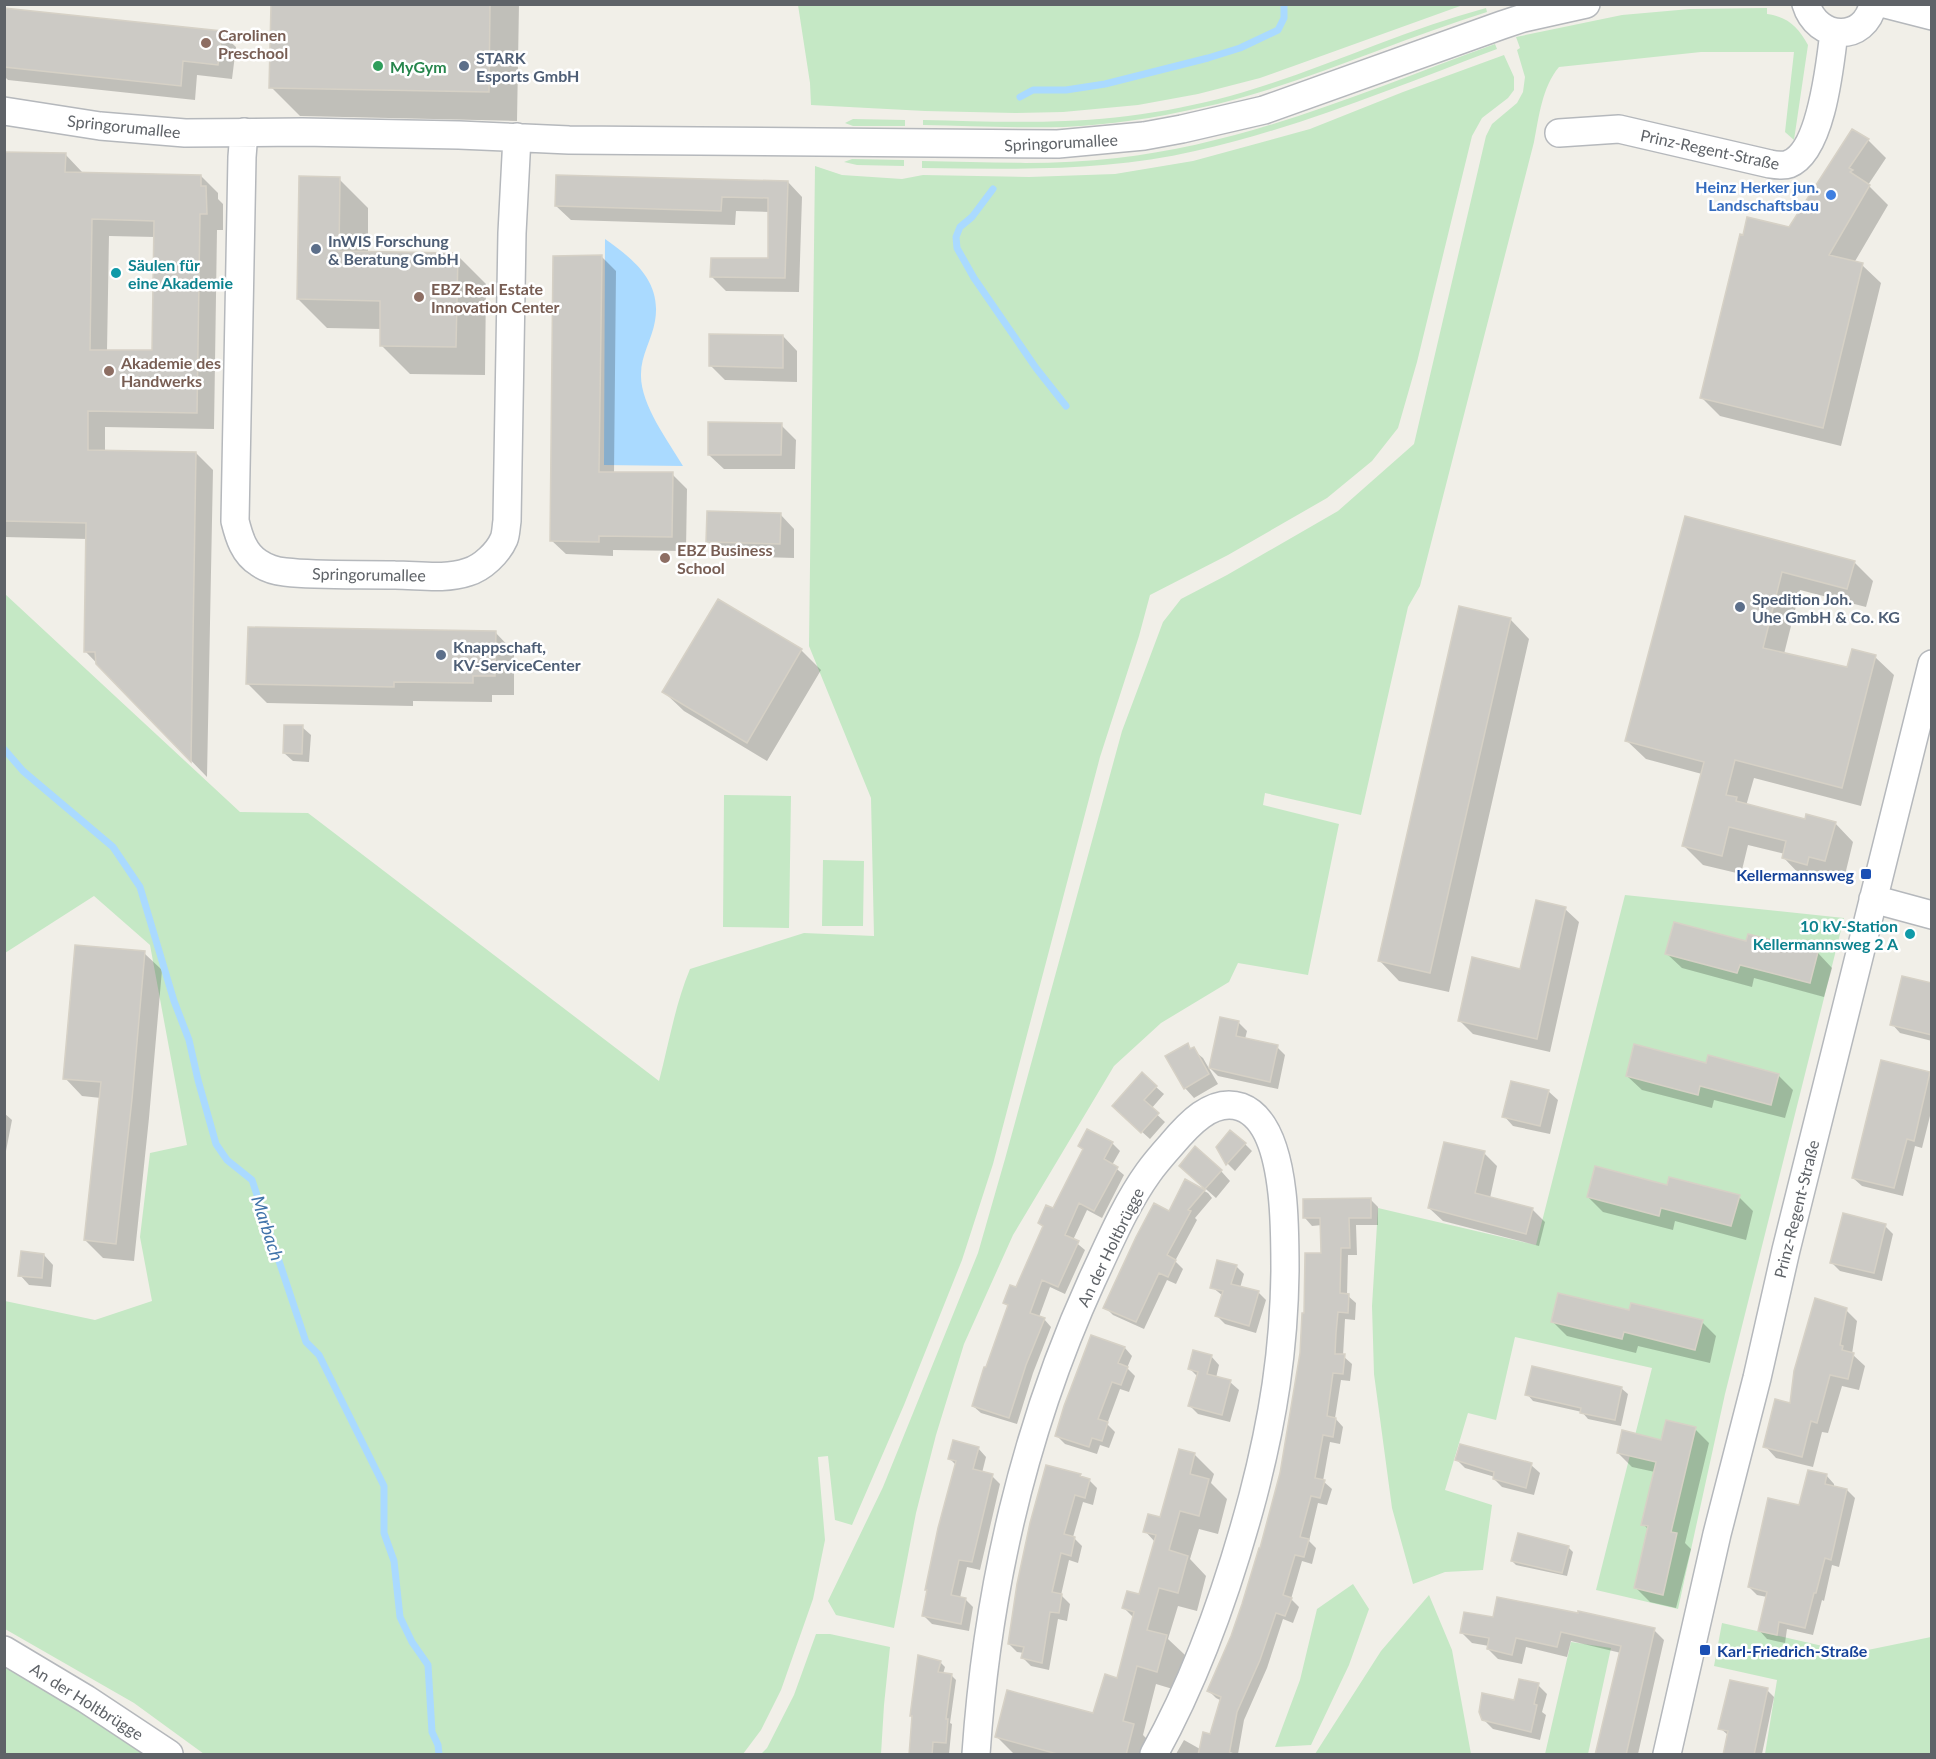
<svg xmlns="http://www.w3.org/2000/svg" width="1936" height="1759" font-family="Lato,sans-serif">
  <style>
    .green { fill: #c5e8c5 }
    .water { fill: #aadaff }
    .shadow { fill: #0003; fill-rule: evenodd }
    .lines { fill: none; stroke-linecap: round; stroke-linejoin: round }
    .stream { stroke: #aadaff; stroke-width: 7 }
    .building { fill: #cccac5; stroke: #d6d1c6; stroke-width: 1.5; fill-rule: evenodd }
    .minor-casing { stroke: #b5b8bc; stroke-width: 30 }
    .minor { stroke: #fff; stroke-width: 27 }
    .education-dot { fill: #8d6e63; stroke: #fff; stroke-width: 2 }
    .leisure-dot { fill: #2e9e5b; stroke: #fff; stroke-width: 2 }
    .service-dot { fill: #5c6f8a; stroke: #fff; stroke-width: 2 }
    .shop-dot { fill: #3f7fe0; stroke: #fff; stroke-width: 2 }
    .culture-dot { fill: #0f9aa8; stroke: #fff; stroke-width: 2 }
    .transit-dot { fill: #1a4fb4; stroke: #fff; stroke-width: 2 }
    .labels { text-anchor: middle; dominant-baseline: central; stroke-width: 5; stroke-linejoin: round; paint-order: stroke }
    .education-label { font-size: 16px; font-weight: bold; fill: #785e54; stroke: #fff; text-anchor: start }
    .service-label { font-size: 16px; font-weight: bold; fill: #4e5e75; stroke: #fff; text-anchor: start }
    .leisure-label { font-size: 16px; font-weight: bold; fill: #27864d; stroke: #fff; text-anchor: start }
    .street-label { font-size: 16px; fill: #5f6368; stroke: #fff }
    .shop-label { font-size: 16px; font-weight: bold; fill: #366cbe; stroke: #fff; text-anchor: end }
    .culture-label { font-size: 16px; font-weight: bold; fill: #0d838f; stroke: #fff; text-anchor: start }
    .transit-label { font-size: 16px; font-weight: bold; fill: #164399; stroke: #fff; text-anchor: end }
    .water-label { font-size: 18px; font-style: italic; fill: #4174aa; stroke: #fff }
  </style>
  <rect width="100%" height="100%" fill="#f1efe8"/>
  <path class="green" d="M 798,5 L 798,4 L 1463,5 L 1260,78 L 1198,94 L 1138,105 L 1063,112 L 1015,113 L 925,111 L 811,105 L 810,83 Z
    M 1486,8 L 1487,12 C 1390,42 1298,87 1199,108 C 1155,118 1109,125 1064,127 C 1017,128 970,126 923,125 L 923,120 C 970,121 1018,123 1065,121 C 1130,119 1204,106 1266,85 C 1340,61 1411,28 1486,8 Z
    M 1767,8 L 1767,14 C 1788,17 1798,27 1808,45 L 1794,140 L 1785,132 L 1794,52 L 1701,52 L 1559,67 C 1542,87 1539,117 1534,142 L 1420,586 L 1408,607 L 1361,815 L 1265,793 L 1263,805 L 1339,824 L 1308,975 L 1238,963 L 1229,982 L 1161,1023 L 1114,1066 L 1013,1235 L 964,1344 L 936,1435 L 916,1513 L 894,1628 L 836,1615 L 828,1601 L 883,1487 L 978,1253 L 1005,1159 L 1122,731 L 1163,622 L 1181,599 L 1227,575 L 1338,511 L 1414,444 L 1486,136 L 1492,124 L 1517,103 L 1523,92 L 1525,77 L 1517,50 L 1520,48 L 1516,37 L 1622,15 L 1690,9 Z
    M 1495,44 L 1497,49 C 1398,86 1299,128 1195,151 C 1105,172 1013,169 922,168 L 922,161 C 987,162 1053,166 1117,158 C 1250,143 1371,89 1495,44 Z
    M 1504,55 L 1514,77 L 1514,90 L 1508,98 L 1482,118 L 1472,136 L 1417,362 L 1398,428 L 1372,461 L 1327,498 L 1228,555 L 1150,595 L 1139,636 L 1100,757 L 993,1164 L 962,1260 L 904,1405 L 852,1525 L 835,1520 L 828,1456 L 818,1457 L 825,1540 L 813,1599 L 781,1690 L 761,1730 L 743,1754 L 204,1754 L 134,1703 L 5,1629 L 5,1301 L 95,1320 L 152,1301 L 140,1237 L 150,1153 L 187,1145 L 150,945 L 94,896 L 5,953 L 5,594 L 240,812 L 308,813 L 659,1081 C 669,1043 675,1005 690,969 L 804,933 L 874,936 L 871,798 L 809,646 L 815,166 L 842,175 L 902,179 L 923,175 L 1029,177 L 1115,174 L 1193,161 L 1310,129 L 1403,92 Z
    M 853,119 L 905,120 L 905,126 L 853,126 L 845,123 Z
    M 852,159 L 904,160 L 904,166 L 857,165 L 844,162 Z
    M 724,795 L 791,796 L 789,928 L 723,927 Z
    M 823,860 L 864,861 L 863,926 L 822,926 Z
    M 1625,895 L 1844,918 L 1725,1394 L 1678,1609 L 1596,1590 L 1652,1368 L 1515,1337 L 1496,1420 L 1468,1413 L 1445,1490 L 1492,1505 L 1483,1570 L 1445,1572 L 1413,1584 L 1392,1508 L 1374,1374 L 1372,1306 L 1378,1208 L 1536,1245 Z
    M 1353,1584 L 1369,1609 L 1349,1665 L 1311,1745 L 1275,1747 L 1300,1680 L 1317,1609 Z
    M 1429,1595 L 1452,1650 L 1471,1754 L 1315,1754 L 1381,1651 Z
    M 1722,1623 L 1853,1653 L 1931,1637 L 1931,1754 L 1765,1754 L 1777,1680 L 1714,1666 Z
    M 816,1634 L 830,1634 L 890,1647 L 884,1705 L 881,1754 L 761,1754 L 767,1748 L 794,1695 Z
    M 1571,1642 L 1611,1648 L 1588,1754 L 1545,1754 Z
    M 4,1665 L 55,1695 L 146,1754 L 5,1754 Z"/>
  <path class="water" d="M 605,239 C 633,259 662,281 655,321 C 652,339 641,355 641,374 C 640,404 668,441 683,466 L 604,465 Z"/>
  <path class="shadow" d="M 272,4 L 519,4 L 517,121 L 300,116 L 271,87 Z
    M 4,9 L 221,33 L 236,47 L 232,79 L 197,75 L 195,100 L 8,80 L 4,76 Z
    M 1868,140 L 1886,158 L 1868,185 L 1888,205 L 1854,263 L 1862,265 L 1881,283 L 1841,446 L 1720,416 L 1702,398 L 1790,229 Z
    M 4,153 L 65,154 L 82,172 L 82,174 L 201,176 L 218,193 L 218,199 L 223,204 L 223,230 L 217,230 L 214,429 L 105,427 L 105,451 L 196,453 L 213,470 L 207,777 L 86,652 L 88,539 L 4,537 ZM 109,236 L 155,237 L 153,352 L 107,351 Z
    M 339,179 L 368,208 L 368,253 L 457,255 L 486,284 L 485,375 L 410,374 L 381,345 L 382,329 L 327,328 L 298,299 Z
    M 788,182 L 802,197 L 799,292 L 726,291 L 712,277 L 769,260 L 770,212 L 736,211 L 735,225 L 571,220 L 556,206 Z
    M 601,256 L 616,271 L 614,474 L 672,474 L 687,489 L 686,551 L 613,550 L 613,556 L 566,554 L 551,540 Z
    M 783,336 L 797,351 L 797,382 L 725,380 L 710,365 Z
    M 781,425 L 796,440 L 795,469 L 724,469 L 709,455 Z
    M 780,514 L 794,529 L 794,558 L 722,556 L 708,542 Z
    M 1686,518 L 1854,562 L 1873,581 L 1866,607 L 1800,590 L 1784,654 L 1848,669 L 1875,657 L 1894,675 L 1861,806 L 1754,778 L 1746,806 L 1806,820 L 1835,823 L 1853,842 L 1844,879 L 1827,875 L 1826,882 L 1802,877 L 1784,858 L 1785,854 L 1748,845 L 1741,874 L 1703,865 L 1684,846 L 1702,774 L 1646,759 L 1627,741 Z
    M 719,601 L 802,651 L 821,670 L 767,761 L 684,711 L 664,692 Z
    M 1510,619 L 1529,639 L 1449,992 L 1399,981 L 1380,961 Z
    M 495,632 L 514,652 L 514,695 L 492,695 L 492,702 L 413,701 L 413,706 L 267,703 L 248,684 Z
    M 302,727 L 311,735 L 309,762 L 293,761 L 284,753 Z
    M 1565,909 L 1579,922 L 1550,1052 L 1473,1034 L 1459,1020 L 1521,970 Z
    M 144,953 L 162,970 L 149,1118 L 134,1261 L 103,1258 L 85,1240 L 101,1098 L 82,1096 L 65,1078 Z
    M 1818,953 L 1832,968 L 1824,997 L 1754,978 L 1752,987 L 1682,968 L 1667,954 Z
    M 1932,994 L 1932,1041 L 1900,1033 L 1892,1024 Z
    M 1222,1019 L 1239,1023 L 1247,1031 L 1245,1039 L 1277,1047 L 1285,1055 L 1278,1089 L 1218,1076 L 1210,1068 Z
    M 1187,1045 L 1203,1058 L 1218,1084 L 1194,1098 L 1185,1088 Z
    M 1707,1065 L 1778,1075 L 1793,1090 L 1785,1118 L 1714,1100 L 1712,1108 L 1642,1090 L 1627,1076 Z
    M 1929,1073 L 1932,1076 L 1932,1108 L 1922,1148 L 1915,1146 L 1903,1196 L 1862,1186 L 1853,1178 Z
    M 1156,1087 L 1164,1094 L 1151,1109 L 1165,1122 L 1150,1139 L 1122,1114 Z
    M 1548,1091 L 1558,1100 L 1550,1134 L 1513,1126 L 1504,1116 Z
    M 4,1113 L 12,1120 L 6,1151 L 4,1151 Z
    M 1112,1143 L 1120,1151 L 1112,1165 L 1124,1175 L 1102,1218 L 1087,1210 L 1073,1240 L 1085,1250 L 1065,1294 L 1050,1287 L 1039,1317 L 1044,1319 L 1051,1327 L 1033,1373 L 1017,1424 L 981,1413 L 973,1406 L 1009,1307 L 1005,1303 L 1017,1289 L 1044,1227 L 1040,1223 Z
    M 1245,1144 L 1252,1151 L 1235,1171 L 1228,1164 L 1218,1147 Z
    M 1484,1153 L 1497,1166 L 1490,1198 L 1532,1209 L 1545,1222 L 1539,1246 L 1443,1221 L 1429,1208 Z
    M 1221,1171 L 1230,1181 L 1216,1198 L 1190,1175 Z
    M 1186,1181 L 1208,1193 L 1212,1198 L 1195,1218 L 1197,1220 L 1175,1261 L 1183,1269 L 1176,1284 L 1167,1280 L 1144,1329 L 1113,1315 L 1105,1307 L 1169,1213 Z
    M 1668,1187 L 1739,1197 L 1753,1211 L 1746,1240 L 1675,1221 L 1673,1230 L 1603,1212 L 1588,1197 Z
    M 1370,1199 L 1378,1207 L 1378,1225 L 1356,1225 L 1357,1255 L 1348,1255 L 1347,1295 L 1356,1303 L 1355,1320 L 1345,1319 L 1343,1356 L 1352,1364 L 1350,1381 L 1341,1380 L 1335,1418 L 1343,1427 L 1340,1444 L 1330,1442 L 1323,1481 L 1332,1489 L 1327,1505 L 1318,1503 L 1309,1541 L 1316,1548 L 1312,1564 L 1302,1561 L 1291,1599 L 1299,1607 L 1293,1623 L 1283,1619 L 1267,1668 L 1244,1720 L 1238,1754 L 1228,1752 L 1227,1754 L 1176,1754 L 1184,1740 L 1200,1749 L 1212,1735 L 1222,1701 L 1216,1698 L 1208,1690 L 1232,1637 L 1260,1550 L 1281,1474 L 1322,1255 L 1322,1225 L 1312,1226 L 1305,1218 Z
    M 1885,1226 L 1893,1234 L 1882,1281 L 1840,1271 L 1831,1262 Z
    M 44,1255 L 53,1265 L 51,1287 L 29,1285 L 20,1275 Z
    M 1236,1266 L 1244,1274 L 1240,1288 L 1258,1292 L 1266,1300 L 1256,1333 L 1225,1324 L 1217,1316 L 1223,1296 L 1212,1287 Z
    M 1846,1310 L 1857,1321 L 1852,1354 L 1865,1366 L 1859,1390 L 1842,1386 L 1828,1433 L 1822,1432 L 1813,1467 L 1776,1458 L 1765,1446 Z
    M 1630,1312 L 1702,1322 L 1716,1336 L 1710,1363 L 1638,1346 L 1636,1353 L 1567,1336 L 1553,1322 Z
    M 1092,1337 L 1125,1348 L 1132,1356 L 1127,1368 L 1135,1376 L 1129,1392 L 1120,1389 L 1107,1424 L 1115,1432 L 1109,1448 L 1100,1445 L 1097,1454 L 1065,1444 L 1057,1436 Z
    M 1211,1356 L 1219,1365 L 1216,1378 L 1230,1382 L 1239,1390 L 1230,1422 L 1198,1414 L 1190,1406 L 1198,1377 L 1190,1369 Z
    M 1621,1388 L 1628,1394 L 1621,1426 L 1588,1419 L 1582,1412 L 1533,1401 L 1527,1394 Z
    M 1695,1429 L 1709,1443 L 1685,1543 L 1691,1549 L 1676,1608 L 1650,1602 L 1636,1588 L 1649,1530 L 1643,1524 L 1655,1472 L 1632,1467 L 1618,1453 L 1662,1441 Z
    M 978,1448 L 986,1457 L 982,1473 L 992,1476 L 1000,1484 L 980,1570 L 967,1567 L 960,1598 L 965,1599 L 973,1607 L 969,1631 L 932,1624 L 924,1616 L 957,1466 L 950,1459 Z
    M 1180,1451 L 1195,1455 L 1214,1474 L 1211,1483 L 1227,1499 L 1218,1534 L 1199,1529 L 1190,1559 L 1206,1576 L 1197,1611 L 1178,1606 L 1168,1639 L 1185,1655 L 1176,1690 L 1156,1684 L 1143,1735 L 1152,1744 L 1150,1754 L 1014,1754 L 996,1736 L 1094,1715 L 1118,1680 L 1134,1618 L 1124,1608 L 1140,1596 L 1155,1542 L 1145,1531 L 1161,1519 Z
    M 1457,1460 L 1531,1465 L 1540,1473 L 1534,1495 L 1502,1487 L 1494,1479 L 1495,1477 L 1465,1468 Z
    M 1826,1475 L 1834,1484 L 1834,1487 L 1847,1490 L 1855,1498 L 1839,1567 L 1832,1565 L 1824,1601 L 1822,1600 L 1813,1635 L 1787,1629 L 1785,1643 L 1767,1639 L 1759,1630 L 1767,1597 L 1757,1595 L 1749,1587 L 1801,1507 Z
    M 1080,1476 L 1089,1480 L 1097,1488 L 1093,1505 L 1083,1502 L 1073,1537 L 1082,1546 L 1078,1563 L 1069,1560 L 1061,1595 L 1070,1604 L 1067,1621 L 1058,1619 L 1049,1670 L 1031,1666 L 1023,1658 L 1024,1653 L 1017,1652 L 1009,1644 Z
    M 1568,1547 L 1573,1552 L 1567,1576 L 1516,1565 L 1512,1561 Z
    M 1494,1619 L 1654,1630 L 1664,1640 L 1638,1754 L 1597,1754 L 1621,1653 L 1571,1641 L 1567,1657 L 1526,1647 L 1522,1664 L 1498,1659 L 1488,1649 L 1489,1646 L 1472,1643 L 1462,1633 Z
    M 920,1657 L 941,1663 L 945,1667 L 943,1674 L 952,1676 L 956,1680 L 950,1723 L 952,1724 L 949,1754 L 911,1754 L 913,1718 L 911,1716 Z
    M 1538,1685 L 1547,1694 L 1542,1712 L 1546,1715 L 1540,1740 L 1493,1729 L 1483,1719 L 1515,1701 Z
    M 1767,1690 L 1774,1697 L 1762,1754 L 1725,1754 L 1729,1736 L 1720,1728 Z"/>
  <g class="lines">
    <path class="stream" d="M 1020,97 L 1033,90 L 1066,90 L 1105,84 L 1208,58 L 1240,48 L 1278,30 L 1284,18 L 1284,4
      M 993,189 L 972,217 L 960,227 L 956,237 L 957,248 L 974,278 L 1036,368 L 1066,406
      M 4,749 L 23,771 L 113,847 L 140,887 L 174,1001 L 189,1040 L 198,1080 L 216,1144 L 227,1160 L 252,1180 L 306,1342 L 319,1355 L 384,1486 L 384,1533 L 394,1561 L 400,1617 L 412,1642 L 428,1665 L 432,1732 L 438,1745 L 439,1754"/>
  </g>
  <path class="building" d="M 271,4 L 490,4 L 489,92 L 269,88 Z
    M 4,8 L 222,31 L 218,65 L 183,61 L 181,86 L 4,67 Z
    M 1852,129 L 1869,139 L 1849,168 L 1853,170 L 1850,172 L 1870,185 L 1829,255 L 1863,263 L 1823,428 L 1700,398 L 1740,234 L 1743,235 L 1747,217 L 1789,227 Z
    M 4,152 L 66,153 L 65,172 L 201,175 L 201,186 L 206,186 L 207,214 L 200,214 L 197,413 L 88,411 L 88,450 L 196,452 L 191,762 L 96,664 L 95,652 L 84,652 L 86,523 L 4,521 ZM 92,219 L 154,221 L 152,350 L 90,350 Z
    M 556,175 L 788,181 L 785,278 L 710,277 L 711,258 L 768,258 L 768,198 L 722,197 L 721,211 L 555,206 Z
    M 299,176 L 340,177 L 339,251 L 458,253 L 456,347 L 380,346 L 380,301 L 297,299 Z
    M 602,255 L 599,472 L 673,472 L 672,537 L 599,536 L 599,542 L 550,541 L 553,256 Z
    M 709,334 L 783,335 L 783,368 L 709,366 Z
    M 708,422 L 782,423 L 781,455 L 708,455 Z
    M 707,511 L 781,513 L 780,544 L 706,542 Z
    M 1685,516 L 1855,561 L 1847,589 L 1782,572 L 1763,648 L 1847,667 L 1852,649 L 1876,655 L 1842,788 L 1735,760 L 1726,795 L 1737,797 L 1736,801 L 1805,819 L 1806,814 L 1836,822 L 1825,861 L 1809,857 L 1807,865 L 1782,858 L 1786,841 L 1729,827 L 1722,856 L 1682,846 L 1704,762 L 1625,741 Z
    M 718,599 L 802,649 L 747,743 L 662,692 Z
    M 1459,606 L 1511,618 L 1430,973 L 1378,961 Z
    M 248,627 L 496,631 L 495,676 L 473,676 L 473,683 L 394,682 L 394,687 L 246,684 Z
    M 284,725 L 303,725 L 302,754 L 283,753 Z
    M 1536,900 L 1566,907 L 1537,1039 L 1458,1021 L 1472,957 L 1520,969 Z
    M 1674,922 L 1746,941 L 1748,934 L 1818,952 L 1810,983 L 1740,965 L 1737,973 L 1665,954 Z
    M 75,945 L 145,951 L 132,1099 L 116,1244 L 84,1240 L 101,1082 L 63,1079 Z
    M 1902,976 L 1932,983 L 1932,1035 L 1890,1025 Z
    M 1220,1017 L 1239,1021 L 1236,1036 L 1278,1045 L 1270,1082 L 1209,1068 Z
    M 1188,1043 L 1190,1049 L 1194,1047 L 1209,1074 L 1184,1089 L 1165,1056 Z
    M 1634,1044 L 1706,1063 L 1708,1055 L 1779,1074 L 1771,1105 L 1700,1086 L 1698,1095 L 1626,1076 Z
    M 1881,1060 L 1930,1072 L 1914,1141 L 1907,1139 L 1894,1188 L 1852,1178 Z
    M 1142,1072 L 1157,1086 L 1144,1100 L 1159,1113 L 1141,1133 L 1112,1106 Z
    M 1511,1081 L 1549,1090 L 1540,1126 L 1502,1117 Z
    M 1087,1129 L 1113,1142 L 1104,1159 L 1118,1167 L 1094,1211 L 1079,1203 L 1065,1235 L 1079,1241 L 1058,1287 L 1042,1280 L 1030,1313 L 1045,1318 L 1026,1365 L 1009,1418 L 972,1406 L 984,1367 L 986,1367 L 1008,1305 L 1003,1303 L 1010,1285 L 1016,1287 L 1043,1226 L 1038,1223 L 1046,1205 L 1053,1208 L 1083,1149 L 1078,1146 Z
    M 1230,1130 L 1246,1143 L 1226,1165 L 1216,1147 Z
    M 1444,1142 L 1485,1151 L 1475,1193 L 1533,1208 L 1526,1234 L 1428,1208 Z
    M 1195,1146 L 1222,1170 L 1205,1189 L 1179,1166 Z
    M 1595,1166 L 1667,1185 L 1669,1177 L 1740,1195 L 1731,1226 L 1661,1208 L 1659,1216 L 1587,1197 Z
    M 1185,1179 L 1205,1190 L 1188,1210 L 1191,1211 L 1167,1255 L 1176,1260 L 1168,1277 L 1159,1273 L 1136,1322 L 1103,1308 L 1136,1237 L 1154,1203 L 1169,1211 Z
    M 1371,1198 L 1371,1218 L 1349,1218 L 1350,1248 L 1341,1248 L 1340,1293 L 1349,1294 L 1348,1313 L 1338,1312 L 1336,1333 L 1335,1354 L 1345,1354 L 1343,1374 L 1333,1373 L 1327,1416 L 1336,1418 L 1333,1437 L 1323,1435 L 1315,1478 L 1325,1480 L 1320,1498 L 1311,1496 L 1300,1537 L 1309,1539 L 1304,1557 L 1295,1555 L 1283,1595 L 1292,1598 L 1285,1616 L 1276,1613 L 1260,1660 L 1237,1712 L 1229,1755 L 1198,1755 L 1203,1732 L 1210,1734 L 1221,1697 L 1207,1691 L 1231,1636 L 1242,1604 L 1259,1548 L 1260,1548 L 1280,1473 L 1300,1353 L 1302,1313 L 1304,1313 L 1305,1253 L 1321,1253 L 1320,1218 L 1303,1218 L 1303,1199 Z
    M 1843,1213 L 1886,1224 L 1874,1273 L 1830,1263 Z
    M 21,1251 L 44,1254 L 42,1278 L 18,1276 Z
    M 1217,1260 L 1237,1265 L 1231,1284 L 1259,1291 L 1249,1326 L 1215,1316 L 1223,1291 L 1210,1288 Z
    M 1558,1293 L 1629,1310 L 1631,1303 L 1703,1320 L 1695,1350 L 1624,1332 L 1622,1339 L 1551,1322 Z
    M 1815,1298 L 1847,1308 L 1840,1345 L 1843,1346 L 1842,1350 L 1854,1353 L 1848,1379 L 1830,1375 L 1817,1423 L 1811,1421 L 1802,1457 L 1763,1447 L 1775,1399 L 1790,1403 L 1794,1371 Z
    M 1091,1335 L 1125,1347 L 1118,1363 L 1128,1367 L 1121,1385 L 1112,1382 L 1098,1419 L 1108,1422 L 1102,1441 L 1092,1438 L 1089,1447 L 1055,1436 L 1064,1406 Z
    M 1193,1350 L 1212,1355 L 1207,1374 L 1231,1380 L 1222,1415 L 1188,1406 L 1198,1372 L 1188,1369 Z
    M 1532,1366 L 1622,1387 L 1615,1420 L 1580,1413 L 1581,1408 L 1525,1395 Z
    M 1666,1420 L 1696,1427 L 1671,1532 L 1677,1533 L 1663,1595 L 1634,1588 L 1648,1526 L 1641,1525 L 1656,1462 L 1617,1453 L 1622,1430 L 1661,1440 Z
    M 953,1440 L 979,1447 L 973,1469 L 993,1474 L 972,1562 L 959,1560 L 951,1595 L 966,1598 L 961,1624 L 922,1616 L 927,1590 L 925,1590 L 938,1528 L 956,1461 L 948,1459 Z
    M 1460,1444 L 1532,1463 L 1526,1488 L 1493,1479 L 1494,1472 L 1455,1460 Z
    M 1179,1449 L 1195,1453 L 1190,1474 L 1209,1479 L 1199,1516 L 1180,1511 L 1169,1550 L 1188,1556 L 1178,1593 L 1159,1588 L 1147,1630 L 1167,1635 L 1157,1672 L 1137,1666 L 1123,1721 L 1134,1724 L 1126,1755 L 1061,1755 L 995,1737 L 1007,1690 L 1093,1713 L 1105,1674 L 1117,1678 L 1134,1612 L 1122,1608 L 1127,1591 L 1139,1594 L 1156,1535 L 1143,1532 L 1148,1514 L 1160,1517 Z
    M 1046,1465 L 1081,1474 L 1080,1476 L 1090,1479 L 1085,1498 L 1075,1495 L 1064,1534 L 1075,1537 L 1071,1556 L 1061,1553 L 1052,1592 L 1062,1594 L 1059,1613 L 1050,1612 L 1042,1663 L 1021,1658 L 1024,1647 L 1008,1644 L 1017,1584 L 1030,1523 Z
    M 1808,1470 L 1827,1474 L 1825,1484 L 1847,1489 L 1831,1560 L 1825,1558 L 1816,1593 L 1814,1593 L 1805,1628 L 1779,1622 L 1777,1635 L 1758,1631 L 1767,1592 L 1748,1587 L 1768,1498 L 1799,1505 Z
    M 1518,1533 L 1569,1546 L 1562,1573 L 1511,1561 Z
    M 1497,1597 L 1578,1613 L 1578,1611 L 1655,1628 L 1626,1755 L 1595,1755 L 1621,1646 L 1561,1632 L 1557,1647 L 1516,1638 L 1512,1655 L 1487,1649 L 1489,1638 L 1460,1633 L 1464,1612 L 1493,1617 Z
    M 918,1655 L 941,1661 L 938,1672 L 952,1674 L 946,1719 L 948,1719 L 946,1743 L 933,1742 L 932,1755 L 909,1755 L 912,1716 L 910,1716 Z
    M 1519,1679 L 1539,1683 L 1534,1704 L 1537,1705 L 1531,1732 L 1482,1720 L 1479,1712 L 1482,1693 L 1514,1700 Z
    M 1730,1680 L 1768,1688 L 1754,1755 L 1723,1755 L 1728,1731 L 1718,1729 Z"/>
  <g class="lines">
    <defs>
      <path id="minor" d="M 1806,4 C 1817,41 1865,43 1873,4
        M 1885,4 L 1932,16
        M 4,111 L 100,126 L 185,133 L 302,132 L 459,135 L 569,140 L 1058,144 L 1144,136 L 1182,129 L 1264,110 L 1502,25 L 1523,18 L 1586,4
        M 244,132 L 242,157 L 235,521 C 239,537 244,554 259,563 C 266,568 276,571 285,572 C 321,576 358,574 395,575 C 418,575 445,580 468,572 C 482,568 498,553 504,539 C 506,534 506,527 507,521 L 512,233 L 517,137
        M 1559,133 L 1619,129 L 1770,164 C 1776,165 1784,166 1789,164 C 1822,151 1830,64 1834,32
        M 1873,899 L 1932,915
        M 4,1650 L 86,1699 L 169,1754
        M 976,1754 C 987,1592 1024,1429 1092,1280 C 1109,1244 1125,1205 1148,1173 C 1155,1163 1163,1154 1171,1145 C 1187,1126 1212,1097 1241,1107 C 1271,1118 1279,1166 1282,1193 C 1285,1219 1285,1245 1285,1271 C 1284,1351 1273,1419 1253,1496 C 1229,1586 1199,1673 1154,1754
        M 1667,1754 L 1717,1534 L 1757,1378 L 1786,1250 L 1932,664"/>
    </defs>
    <use href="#minor" class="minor-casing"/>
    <use href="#minor" class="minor"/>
  </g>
  <g class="education-dot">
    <circle cx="206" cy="43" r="6"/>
    <circle cx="419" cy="297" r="6"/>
    <circle cx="109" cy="371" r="6"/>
    <circle cx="665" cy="558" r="6"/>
  </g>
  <circle class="leisure-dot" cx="378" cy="66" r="6"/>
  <g class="service-dot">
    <circle cx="464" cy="66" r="6"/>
    <circle cx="316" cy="249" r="6"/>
    <circle cx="1740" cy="607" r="6"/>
    <circle cx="441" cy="655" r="6"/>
  </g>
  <circle class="shop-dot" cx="1831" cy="195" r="6"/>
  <g class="culture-dot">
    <circle cx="116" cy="273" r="6"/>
    <circle cx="1910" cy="934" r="6"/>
  </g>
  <g class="transit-dot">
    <rect x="1860" y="868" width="12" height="12" rx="3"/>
    <rect x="1699" y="1644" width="12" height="12" rx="3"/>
  </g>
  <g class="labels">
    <g class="education-label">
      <text x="218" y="34">Carolinen<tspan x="218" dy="18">Preschool</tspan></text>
      <text x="431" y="288">EBZ Real Estate<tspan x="431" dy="18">Innovation Center</tspan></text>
      <text x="121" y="362">Akademie des<tspan x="121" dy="18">Handwerks</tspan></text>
      <text x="677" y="549">EBZ Business<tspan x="677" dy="18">School</tspan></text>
    </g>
    <g class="service-label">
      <text x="476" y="57">STARK<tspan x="476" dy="18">Esports GmbH</tspan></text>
      <text x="328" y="240">InWIS Forschung<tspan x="328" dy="18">&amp; Beratung GmbH</tspan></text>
      <text x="1752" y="598">Spedition Joh.<tspan x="1752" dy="18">Uhe GmbH &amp; Co. KG</tspan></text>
      <text x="453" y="646">Knappschaft,<tspan x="453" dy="18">KV-ServiceCenter</tspan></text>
    </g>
    <g class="leisure-label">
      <text x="390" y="66">MyGym</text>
    </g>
    <g class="street-label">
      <text transform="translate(124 126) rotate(6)">Springorumallee</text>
      <text transform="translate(1061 142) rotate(-3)">Springorumallee</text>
      <text transform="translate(1710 149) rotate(12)">Prinz-Regent-Straße</text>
      <text transform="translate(369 574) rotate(1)">Springorumallee</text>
      <text transform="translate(1796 1209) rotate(-76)">Prinz-Regent-Straße</text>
      <text transform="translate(1110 1247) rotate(-64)">An der Holtbrügge</text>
      <text transform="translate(87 1701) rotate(32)">An der Holtbrügge</text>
    </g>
    <g class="shop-label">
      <text x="1819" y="186">Heinz Herker jun.<tspan x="1819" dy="18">Landschaftsbau</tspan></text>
    </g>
    <g class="culture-label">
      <text x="128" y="264">Säulen für<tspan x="128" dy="18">eine Akademie</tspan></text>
      <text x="1898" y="925" text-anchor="end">10 kV-Station<tspan x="1898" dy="18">Kellermannsweg 2 A</tspan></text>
    </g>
    <g class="transit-label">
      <text x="1854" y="874">Kellermannsweg</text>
      <text x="1717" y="1650" text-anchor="start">Karl-Friedrich-Straße</text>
    </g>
    <g class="water-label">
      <text transform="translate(268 1228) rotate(72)">Marbach</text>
    </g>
  </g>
  <rect width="1936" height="1759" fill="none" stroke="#5f6368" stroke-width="12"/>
</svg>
